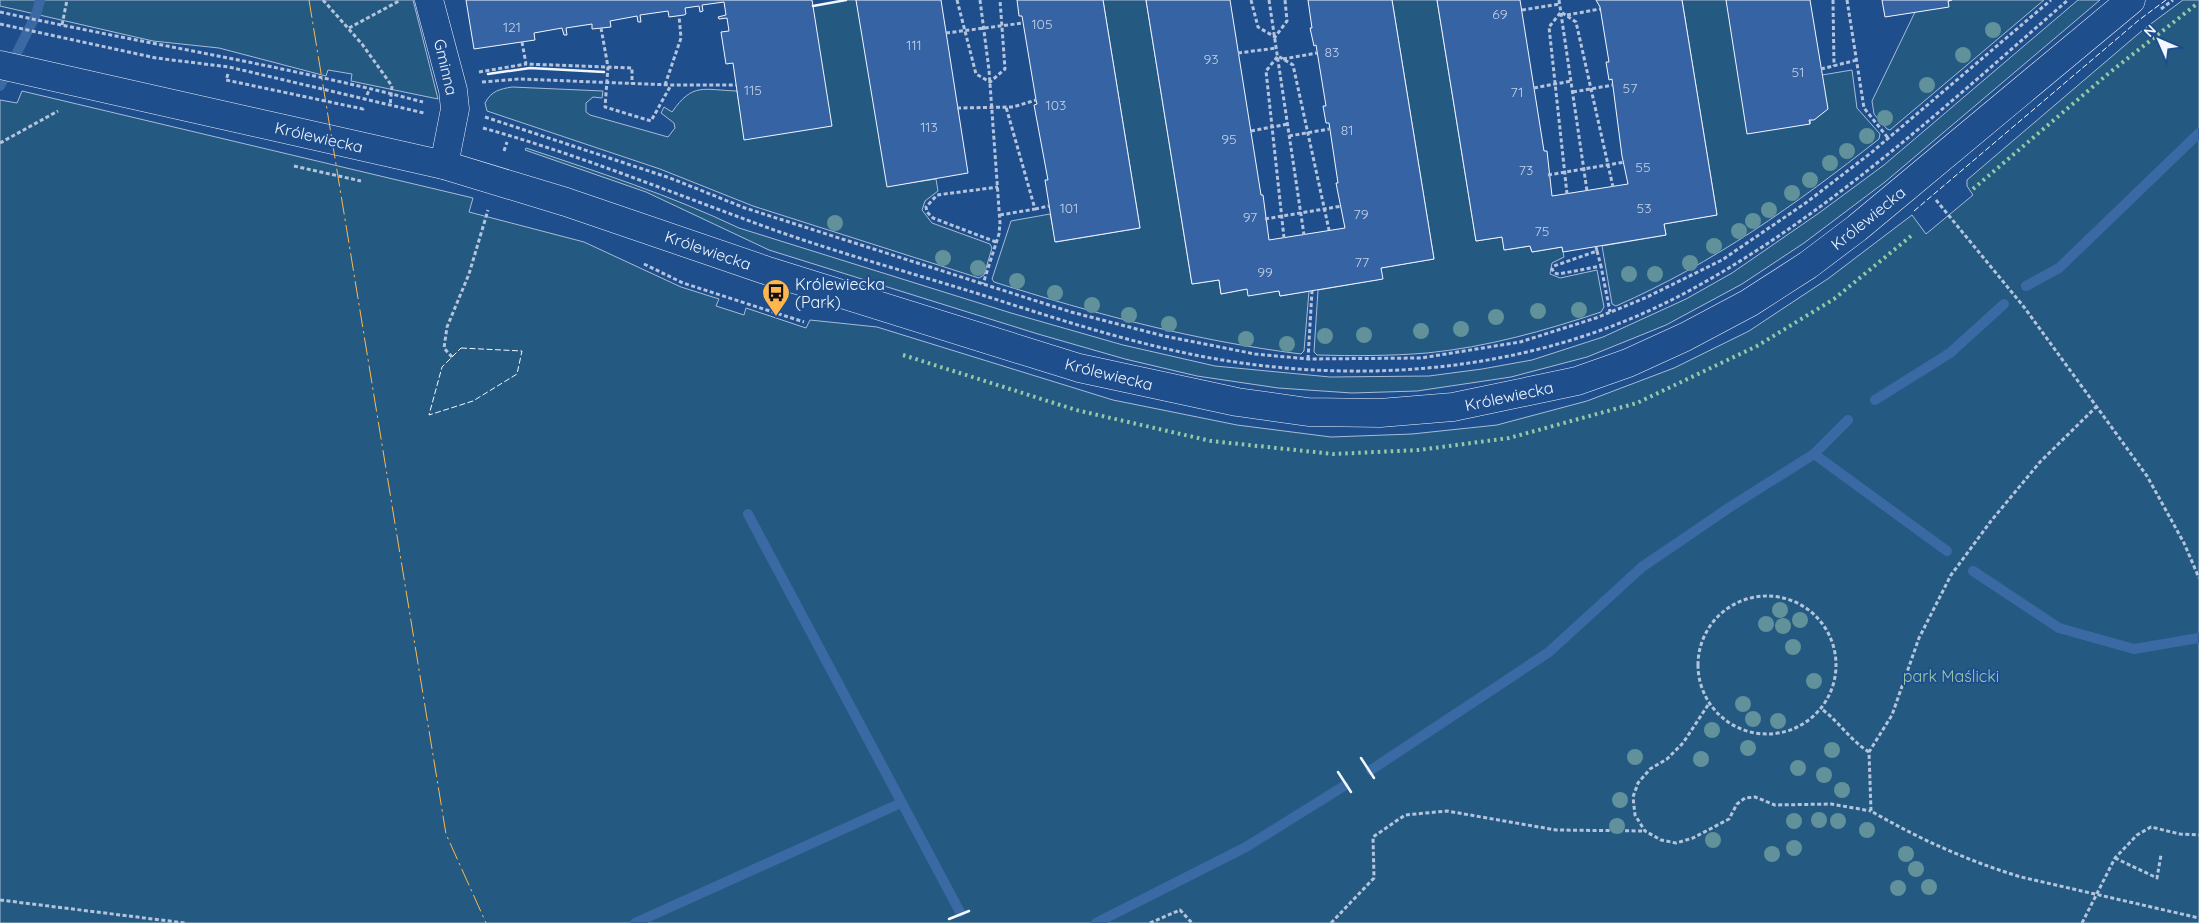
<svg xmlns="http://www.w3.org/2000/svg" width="2199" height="923" font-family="Quicksand,sans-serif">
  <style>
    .green { fill: #245a82; stroke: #a8bbd7 }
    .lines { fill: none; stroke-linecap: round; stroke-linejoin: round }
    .stream { stroke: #3b69a3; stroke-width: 10 }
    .building { fill: #3563a3; stroke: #f2f6ff }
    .street-casing { stroke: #f2f6ff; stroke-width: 29 }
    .secondary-casing { stroke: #f2f6ff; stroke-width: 29 }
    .path { stroke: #b3c4dc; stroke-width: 3; stroke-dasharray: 4 2.5; stroke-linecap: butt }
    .street { stroke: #1f4e8c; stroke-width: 28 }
    .secondary { stroke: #1f4e8c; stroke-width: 28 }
    .hedge { stroke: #97c8a6; stroke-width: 4; stroke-dasharray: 2.5 4; stroke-linecap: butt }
    .fence { stroke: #f2f6ff; stroke-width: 1; stroke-dasharray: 6 2.5; stroke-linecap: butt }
    .wall { stroke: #f2f6ff; stroke-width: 2.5 }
    .power { stroke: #ffb74d; stroke-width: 1; stroke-dasharray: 18 4 2.5 4; stroke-linecap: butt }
    .tree { fill: #61919a }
    .labels { text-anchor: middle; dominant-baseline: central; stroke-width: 4; stroke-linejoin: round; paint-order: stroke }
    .number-label { font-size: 14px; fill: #c3d1e8 }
    .street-label { font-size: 16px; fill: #f2f6ff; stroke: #1f4e8c }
    .poi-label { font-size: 16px; fill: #f2f6ff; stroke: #1f4e8c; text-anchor: start }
    .park-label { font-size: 16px; fill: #97c8a6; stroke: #1f4e8c }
  </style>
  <rect width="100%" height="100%" fill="#1f4e8c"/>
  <path class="green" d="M 0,0 L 413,0 L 438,99 L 351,81 L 352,74 L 328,70 L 326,76 L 219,48 L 153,41 L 0,6 Z
    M 846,0 L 856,0 L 895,185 L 936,179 L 938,191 L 925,201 L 922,210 L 932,223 L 990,244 L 992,248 L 984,275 L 979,278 L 753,206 L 660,169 L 487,111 L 485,103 C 491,91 500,89 512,87 L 603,91 L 602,98 L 593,97 L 586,103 L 586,112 L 590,115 L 668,137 L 675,128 L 674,123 L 661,113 L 664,107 L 672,112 C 693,82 703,90 737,91 L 745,140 L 813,6 Z
    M 1103,0 L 1146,0 L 1192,284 L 1219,280 L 1221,294 L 1247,289 L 1279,291 L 1280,296 L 1309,291 L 1304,351 L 1301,354 C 1196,341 1095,314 994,282 L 992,279 L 1011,221 L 1050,214 L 1056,242 L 1140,228 Z
    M 1392,0 L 1437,0 L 1476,241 L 1502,237 L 1505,250 L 1530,246 L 1532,252 L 1562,247 L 1564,257 L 1552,263 L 1550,274 L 1560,278 L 1597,270 L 1604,307 L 1601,312 C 1544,331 1487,347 1427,353 C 1390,356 1354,356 1317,355 L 1314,352 L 1318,290 L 1382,279 L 1381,268 L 1434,259 Z
    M 1682,0 L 1726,0 L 1810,124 L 1822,75 L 1852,70 L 1857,108 L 1880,134 L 1879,139 C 1795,205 1714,263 1616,306 L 1612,304 L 1602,246 L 1666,235 L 1664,224 L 1717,215 Z
    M 1952,0 L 2044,0 L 1890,130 L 1887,129 L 1874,114 L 1872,101 L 1915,12 Z
    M 2078,0 L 2100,0 L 1885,182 L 1804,243 L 1742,284 L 1666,325 L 1587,357 L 1511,377 L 1417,391 L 1352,393 L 1278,388 L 1197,376 L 1125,359 L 1038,334 L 769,250 L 646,192 L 525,150 L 526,148 C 598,172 670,195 739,228 L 1011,313 L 1123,345 L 1215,366 L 1330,377 L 1429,376 L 1482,369 L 1532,360 L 1603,337 L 1686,299 L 1732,273 L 1819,213 L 1884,165 Z
    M 2183,0 L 2199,0 L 2199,923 L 0,923 L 0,100 L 17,103 L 22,91 L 473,198 L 469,212 L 584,242 L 681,287 L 719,299 L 716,306 L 744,315 L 746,308 L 806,328 L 810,320 L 877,327 L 1113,400 L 1237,425 L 1331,437 L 1412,434 L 1497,425 L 1587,401 L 1674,368 L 1749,331 L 1829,278 L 1912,215 L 1926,234 L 1973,195 L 1967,186 L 1967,180 L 2144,29 Z"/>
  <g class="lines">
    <path class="stream" d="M 0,86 L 36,15 L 40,0
      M 2026,286 L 2059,268 L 2199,133
      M 1875,400 L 1950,353 L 2004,304
      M 1814,454 L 1947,551
      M 748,514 L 960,912
      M 1973,571 L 2059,628 L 2134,649 L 2199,638
      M 1371,770 L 1549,652 L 1642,567 L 1730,507 L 1814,454 L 1848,420
      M 635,923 L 901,803
      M 1096,923 L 1246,847 L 1344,786"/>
  </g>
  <path class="building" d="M 466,0 L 812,0 L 832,126 L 744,140 L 733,63 L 726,64 L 721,32 L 729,31 L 727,18 L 719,19 L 718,17 L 726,15 L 724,2 L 702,5 L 703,11 L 700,12 L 699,6 L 685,8 L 686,14 L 684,15 L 669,17 L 668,11 L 640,15 L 641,22 L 638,22 L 637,16 L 610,21 L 611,27 L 592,29 L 592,24 L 566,28 L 567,35 L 564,35 L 562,28 L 534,33 L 535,40 L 474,49 Z
    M 856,0 L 941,0 L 968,173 L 887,187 Z
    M 1017,0 L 1103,0 L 1140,228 L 1055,242 L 1045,180 L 1048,180 L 1034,105 L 1037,104 L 1036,100 L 1022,16 L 1019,16 Z
    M 1146,0 L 1230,0 L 1261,195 L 1263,195 L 1269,240 L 1345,228 L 1336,183 L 1338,183 L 1329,123 L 1326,123 L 1323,106 L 1326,106 L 1316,45 L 1314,46 L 1310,28 L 1312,28 L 1308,0 L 1392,0 L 1434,259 L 1381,268 L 1383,279 L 1280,296 L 1279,291 L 1248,296 L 1247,289 L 1221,294 L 1219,280 L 1192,284 Z
    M 1437,0 L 1520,0 L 1544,151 L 1547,151 L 1552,196 L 1628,184 L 1622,156 L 1612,79 L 1609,80 L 1606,62 L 1609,62 L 1600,7 L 1596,0 L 1682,0 L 1717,215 L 1664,224 L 1666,235 L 1563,252 L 1562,247 L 1532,252 L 1530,246 L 1504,250 L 1502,237 L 1476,241 Z
    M 1726,0 L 1810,0 L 1828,109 L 1814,120 L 1809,120 L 1810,124 L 1747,134 Z
    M 1882,0 L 1952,0 L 1948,1 L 1949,7 L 1885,17 Z"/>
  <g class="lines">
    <defs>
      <path id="street" d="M 429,0 L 453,90 L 455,109 L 444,165"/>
      <path id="secondary" d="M 0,65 L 444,165 L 566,202 L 765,270 L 1079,368 L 1237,402 L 1308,412 L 1380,413 L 1453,407 L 1577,381 L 1628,363 L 1685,337 L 1749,303 L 1808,265 L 1857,228 L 2131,0"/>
    </defs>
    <use href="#street" class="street-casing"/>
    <use href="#secondary" class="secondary-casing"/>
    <path class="path" d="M 323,0 L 362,44 L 392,86 L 390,106
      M 957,0 L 976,74 L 990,82 L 1005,69 L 1000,0
      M 980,0 L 989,70 L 1000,223 L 999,234 L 983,284
      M 1251,0 L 1258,27 L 1275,37 L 1287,21 L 1285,0
      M 1269,0 L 1304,235
      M 1559,0 L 1587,191
      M 1833,0 L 1834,66
      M 1847,0 L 1864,108 L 1888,138
      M 2161,9 L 2173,0
      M 1522,10 L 1560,4
      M 0,12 C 141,43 283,65 423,102
      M 1567,15 L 1600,9
      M 0,24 L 156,58 L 229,67 L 424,113
      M 62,25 L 67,0
      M 349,28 L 399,1
      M 601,28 L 608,67 L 605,107 L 651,121 L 671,85
      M 946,33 L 1023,23
      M 522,42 L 526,64 L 632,68 L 632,84
      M 1238,53 L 1277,48
      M 1283,59 L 1317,53
      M 1821,69 L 1857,60
      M 479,72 L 526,64
      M 228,74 L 226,80 L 363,109 L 364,106
      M 482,82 L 519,79 L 671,85 L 736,85
      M 665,85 L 681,38 L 679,16
      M 1534,88 L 1571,81
      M 1573,92 L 1613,85
      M 367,95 L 369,90
      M 957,108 L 1013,107 L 1036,100
      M 485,117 L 670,178 L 745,208 L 1071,312 L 1164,336 L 1255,354 L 1308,359 L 1421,358 L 1520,342 L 1596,318 L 1645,298 L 1722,260 L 1807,202 L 1872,152 L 2051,0
      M 483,128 C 573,153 660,188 747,220 C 823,249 902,270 979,294 C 1067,322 1157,352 1249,364 C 1402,384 1560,363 1696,287 C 1833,211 1950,102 2068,0
      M 1251,131 L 1288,124
      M 1289,136 L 1329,129
      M 0,143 L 58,111
      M 504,151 L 507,142
      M 294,166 L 361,181
      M 1548,175 L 1625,162
      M 1567,194 L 1549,27 L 1561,12 L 1576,22 L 1613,187
      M 1936,200 L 2024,307 L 2147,476 L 2184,543 L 2199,578
      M 1035,209 L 1049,206
      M 1000,215 L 1035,209 L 1006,107
      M 1265,219 L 1342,206
      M 1284,238 L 1266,71 L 1278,56 L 1293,65 L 1329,230
      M 996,242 L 933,218 L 927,212 L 926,207 L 937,195 L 998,187
      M 1596,247 L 1597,251 L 1554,266 L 1552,269 L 1554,273 L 1559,274 L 1601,266 L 1610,312
      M 1597,251 L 1601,266
      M 644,264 L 683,283 L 804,322
      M 452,357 L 444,348 L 447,327 L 469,274 L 488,210
      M 1308,359 L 1312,291
      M 2097,406 L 2040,462 L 1991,521 L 1951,575 L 1919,638 L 1892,715 L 1869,752 L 1871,811 C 1919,839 1968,861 2021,877 L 2199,918
      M1698 665a69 69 0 1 1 138 0a69 69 0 1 1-138 0Z
      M 1708,705 L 1683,743 L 1667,759 L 1650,769 L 1638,783 L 1633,797 L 1635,815 L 1645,831 L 1661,840 L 1676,843 L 1693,838 L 1729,819 L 1737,804 L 1745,798 L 1755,797 L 1775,805 L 1831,804 L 1871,811
      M 1823,710 C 1840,723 1850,740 1869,752
      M 2115,858 L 2157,878 L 2161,855
      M 0,900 L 185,923
      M 1150,923 L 1180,910 L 1192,923
      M 1331,923 L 1374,878 L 1373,837 L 1405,815 L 1447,811 L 1556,830 L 1644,831
      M 2082,923 L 2115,858 L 2137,835 L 2151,827 L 2180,834 L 2199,835"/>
    <use href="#street" class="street"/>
    <use href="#secondary" class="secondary"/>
    <path class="hedge" d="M 1973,189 L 2109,73 L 2198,3
      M 903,355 L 1076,410 L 1211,441 L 1333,454 L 1419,450 L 1509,438 L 1637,403 L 1757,346 L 1834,299 L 1911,236"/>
    <path class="fence" d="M 1914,211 L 2139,20 L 2166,0
      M 461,348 L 522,351 L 517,374 L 473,401 L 429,415 L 442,367 Z"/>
    <path class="wall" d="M 813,6 L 846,0
      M 488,74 L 530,68 L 604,72
      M 1361,758 L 1374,778
      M 1338,772 L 1351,792
      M 949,919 L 969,911"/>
    <path class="power" d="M 309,0 L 446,834 L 486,923"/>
  </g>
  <g class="tree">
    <circle cx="1993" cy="30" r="8"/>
    <circle cx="1963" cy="55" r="8"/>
    <circle cx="1927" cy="85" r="8"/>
    <circle cx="1885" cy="118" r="8"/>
    <circle cx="1867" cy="136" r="8"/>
    <circle cx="1847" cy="151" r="8"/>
    <circle cx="1830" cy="163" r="8"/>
    <circle cx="1810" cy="180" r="8"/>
    <circle cx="1792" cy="193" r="8"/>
    <circle cx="1769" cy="210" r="8"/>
    <circle cx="1753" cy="221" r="8"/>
    <circle cx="835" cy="223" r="8"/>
    <circle cx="1739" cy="231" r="8"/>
    <circle cx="1714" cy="246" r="8"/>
    <circle cx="943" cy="258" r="8"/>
    <circle cx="1690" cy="263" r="8"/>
    <circle cx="978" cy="268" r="8"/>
    <circle cx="1629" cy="274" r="8"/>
    <circle cx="1655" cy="274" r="8"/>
    <circle cx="1017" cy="281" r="8"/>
    <circle cx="1055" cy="293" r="8"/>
    <circle cx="1092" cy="305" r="8"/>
    <circle cx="1579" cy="310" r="8"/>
    <circle cx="1538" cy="311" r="8"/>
    <circle cx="1129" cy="315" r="8"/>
    <circle cx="1496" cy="317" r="8"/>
    <circle cx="1169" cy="324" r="8"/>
    <circle cx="1461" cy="329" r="8"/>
    <circle cx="1421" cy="331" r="8"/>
    <circle cx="1364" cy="335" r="8"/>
    <circle cx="1325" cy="336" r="8"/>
    <circle cx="1246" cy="339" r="8"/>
    <circle cx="1287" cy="344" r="8"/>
    <circle cx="1780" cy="610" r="8"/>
    <circle cx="1800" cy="620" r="8"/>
    <circle cx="1766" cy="624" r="8"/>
    <circle cx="1783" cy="626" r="8"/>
    <circle cx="1793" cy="647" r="8"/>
    <circle cx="1814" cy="681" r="8"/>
    <circle cx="1743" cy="704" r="8"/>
    <circle cx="1753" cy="719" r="8"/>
    <circle cx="1778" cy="721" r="8"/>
    <circle cx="1712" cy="730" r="8"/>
    <circle cx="1748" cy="748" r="8"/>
    <circle cx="1832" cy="750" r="8"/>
    <circle cx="1635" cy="757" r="8"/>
    <circle cx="1701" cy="759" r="8"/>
    <circle cx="1798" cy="768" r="8"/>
    <circle cx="1824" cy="775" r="8"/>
    <circle cx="1842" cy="790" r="8"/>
    <circle cx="1620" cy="800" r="8"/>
    <circle cx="1819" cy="820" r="8"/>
    <circle cx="1794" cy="821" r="8"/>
    <circle cx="1838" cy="821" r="8"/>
    <circle cx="1617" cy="826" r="8"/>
    <circle cx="1867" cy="830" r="8"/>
    <circle cx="1713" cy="840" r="8"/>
    <circle cx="1794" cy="848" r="8"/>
    <circle cx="1772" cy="854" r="8"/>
    <circle cx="1906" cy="854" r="8"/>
    <circle cx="1916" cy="869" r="8"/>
    <circle cx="1929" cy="887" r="8"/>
    <circle cx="1898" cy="888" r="8"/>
  </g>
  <defs>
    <symbol id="bus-pin" viewBox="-11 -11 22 30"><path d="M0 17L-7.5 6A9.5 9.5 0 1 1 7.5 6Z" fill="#ffb74d" stroke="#1f4e8c"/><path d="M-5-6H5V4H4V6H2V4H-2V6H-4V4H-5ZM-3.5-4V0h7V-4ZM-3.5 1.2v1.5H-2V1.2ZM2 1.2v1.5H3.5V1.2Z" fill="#111"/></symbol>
  </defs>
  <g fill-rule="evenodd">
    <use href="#bus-pin" x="760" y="277" width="32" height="43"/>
  </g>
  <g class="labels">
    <g class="number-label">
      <text x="1500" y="14">69</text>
      <text x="1042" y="24">105</text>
      <text x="512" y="27">121</text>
      <text x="914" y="45">111</text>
      <text x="1332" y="52">83</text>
      <text x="1211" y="59">93</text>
      <text x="1798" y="72">51</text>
      <text x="1630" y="88">57</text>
      <text x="753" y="90">115</text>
      <text x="1517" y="92">71</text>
      <text x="1056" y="105">103</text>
      <text x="929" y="127">113</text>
      <text x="1347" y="130">81</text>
      <text x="1229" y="139">95</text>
      <text x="1643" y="167">55</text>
      <text x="1526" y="170">73</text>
      <text x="1069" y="208">101</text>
      <text x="1644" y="208">53</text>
      <text x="1361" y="214">79</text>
      <text x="1250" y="217">97</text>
      <text x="1542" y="231">75</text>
      <text x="1362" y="262">77</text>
      <text x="1265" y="272">99</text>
    </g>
    <g class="street-label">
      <text transform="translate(446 67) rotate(77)">Gminna</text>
      <text transform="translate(319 137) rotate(13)">Królewiecka</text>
      <text transform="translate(1868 218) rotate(-39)">Królewiecka</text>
      <text transform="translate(708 250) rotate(19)">Królewiecka</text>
      <text transform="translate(1109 374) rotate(14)">Królewiecka</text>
      <text transform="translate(1509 396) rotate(-12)">Królewiecka</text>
    </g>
    <g class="poi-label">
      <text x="795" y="284">Królewiecka<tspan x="795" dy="18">(Park)</tspan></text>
    </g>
    <g class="park-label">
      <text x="1951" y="676">park Maślicki</text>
    </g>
  </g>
  <g transform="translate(2159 40) rotate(315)" stroke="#1f4e8c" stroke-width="4" paint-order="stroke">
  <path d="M0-4L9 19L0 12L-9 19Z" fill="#f2f6ff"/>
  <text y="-8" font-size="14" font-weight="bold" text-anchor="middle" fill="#f2f6ff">N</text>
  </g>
</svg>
